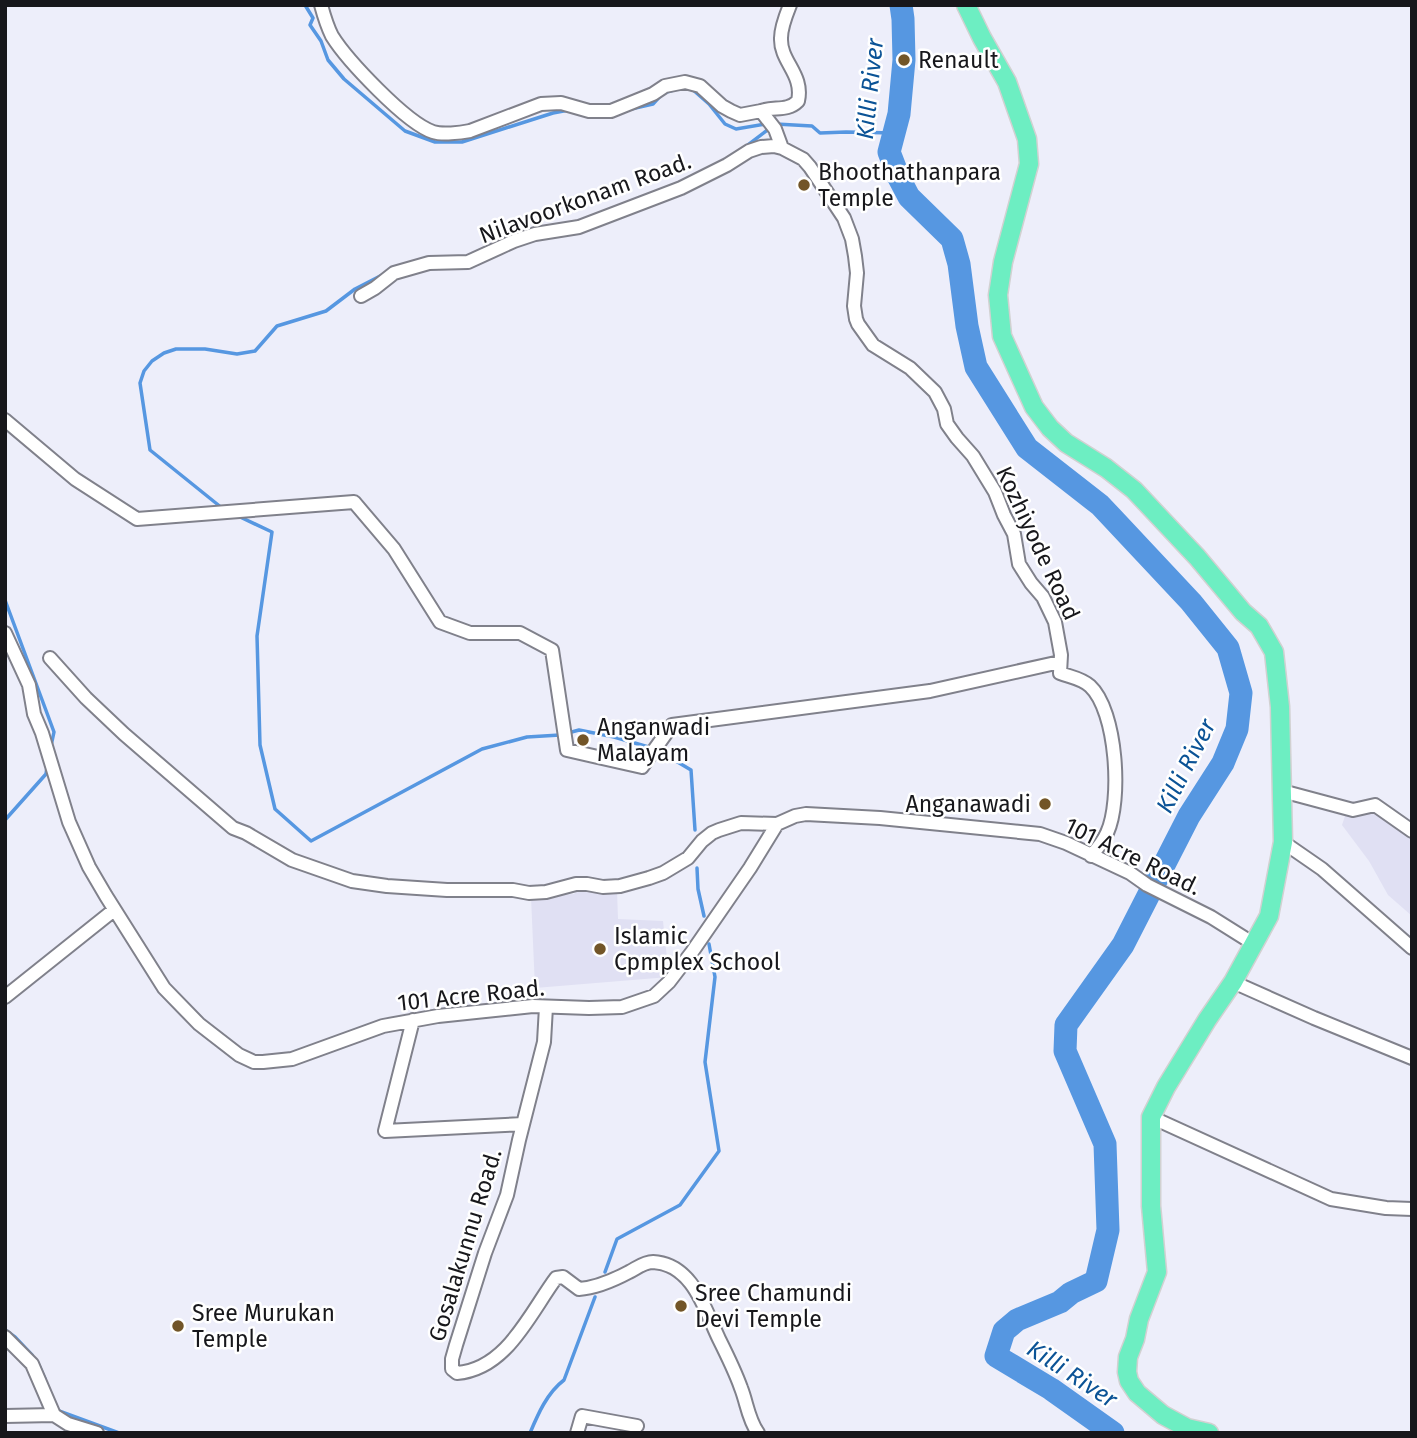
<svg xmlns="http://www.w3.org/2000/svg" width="1417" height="1438" font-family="'Fira Sans',sans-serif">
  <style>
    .built { fill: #e0e0f3 }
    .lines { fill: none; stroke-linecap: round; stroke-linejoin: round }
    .stream { stroke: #5697e1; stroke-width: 3.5 }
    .river { stroke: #5697e1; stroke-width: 23 }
    .street-casing { stroke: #80818b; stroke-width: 16 }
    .primary-casing { stroke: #d1d1d1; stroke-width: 21 }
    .street { stroke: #fff; stroke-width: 12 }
    .primary { stroke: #6deec2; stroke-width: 18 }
    .poi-dot { fill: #725528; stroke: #fff; stroke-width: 2.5 }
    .labels { text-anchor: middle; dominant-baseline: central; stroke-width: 5; stroke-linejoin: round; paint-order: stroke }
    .poi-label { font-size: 23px; fill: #17171b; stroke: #fff; text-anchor: start }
    .street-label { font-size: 23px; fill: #17171b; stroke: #fff }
    .water-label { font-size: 24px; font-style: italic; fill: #0b5396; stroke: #fff }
  </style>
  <rect width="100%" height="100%" fill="#edeefa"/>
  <path class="built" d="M 1376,811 L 1412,839 L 1412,916 L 1388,895 L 1369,861 L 1342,825 L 1345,816 Z
    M 582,886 L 617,890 L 618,919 L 663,921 L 669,977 L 535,988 L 531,897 L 574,894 Z"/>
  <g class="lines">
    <path class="stream" d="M 305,5 L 313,18 L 310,25 L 321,41 L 328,60 L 344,79 L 405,131 L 435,142 L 462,142 L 553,113 L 569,110
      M 631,109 L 653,104 L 663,93 L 677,89 L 692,89 L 709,104 L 725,124 L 736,129 L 766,124
      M 776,124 L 812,126 L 820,133 L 846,132 L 894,133
      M 740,151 L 770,128
      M 222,508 L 150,450 L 140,383 L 144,371 L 152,361 L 164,353 L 176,349 L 205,349 L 237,354 L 255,351 L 277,326 L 326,311 L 355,289 L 386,273
      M 238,516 L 272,532 L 257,636 L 260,745 L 275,809 L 311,841 L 482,749 L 527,737 L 560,735
      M 5,600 L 54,732 L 51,746
      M 568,733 L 579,730 L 614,737 L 652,748
      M 659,751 L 691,770 L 695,830
      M 5,820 L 46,774 L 47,767
      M 697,868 L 698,889 L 704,916
      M 605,1272 L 617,1239 L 680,1205 L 719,1151 L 705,1062 L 715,977 L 709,944
      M 5,1330 L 15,1337 L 32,1355
      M 37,1361 L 45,1379
      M 59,1411 L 119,1433
      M 530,1433 C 538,1414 547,1393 564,1380 L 595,1297"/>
    <path class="river" d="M 901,5 L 903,19 L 904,60 L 899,114 L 889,152 L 899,178 L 909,197 L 952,239 L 959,264 L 967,326 L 976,367 L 1027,448 L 1100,505 L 1191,602 L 1228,648 L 1241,693 L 1237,729 L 1223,763 L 1189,816 L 1123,945 L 1066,1025 L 1065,1051 L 1105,1144 L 1108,1230 L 1096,1281 L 1071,1293 L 1060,1302 L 1017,1320 L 1004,1331 L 996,1356 L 1051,1389 L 1113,1433"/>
    <defs>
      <path id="street" d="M 321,5 C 324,16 327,26 332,36 C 347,60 406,123 433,132 C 442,135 460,133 470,131 L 541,104 L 561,103 L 589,111 L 611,111 L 653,94 L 665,86 L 685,82 L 700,86 L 722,106 L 731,111 L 740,115 L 761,111 L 775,129 L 782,148 L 803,159 L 810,167 L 844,218 L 852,239 L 855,256 L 857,273 L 854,306 L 856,319 L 858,324 L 873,345 L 910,368 L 935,392 L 944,409 L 947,424 L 957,438 L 973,456 L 995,492 L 1004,515 L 1014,534 L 1019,564 L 1031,583 L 1043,597 L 1055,622 L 1061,655 L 1060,673 C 1070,677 1081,678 1090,686 C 1117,711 1122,801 1107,833 C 1103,842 1097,849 1091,856
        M 761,111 C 774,106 787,112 798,101 C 804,74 780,62 781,38 C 781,27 786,15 790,5
        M 361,296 L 375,288 L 394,273 L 429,263 L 468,262 L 514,241 L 535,234 L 579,227 L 681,188 L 727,165 L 749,151 L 761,147 L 774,146 L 782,148
        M 5,420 L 75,479 L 137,519 L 354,502 L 394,549 L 440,622 L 470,633 L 520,633 L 552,650 L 567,750 L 642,767 L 672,725 L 930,691 L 1060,662
        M 5,633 L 29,685 L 34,714 L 42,733 L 69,822 L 89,867 L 106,896 L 164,988 L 199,1024 L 239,1055 L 254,1062 L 263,1062 L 292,1059 L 383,1026 L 438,1016 L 533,1006 L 589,1008 L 622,1007 L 654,996 L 669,982 L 692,952 L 750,868 L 777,824 L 795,816 L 806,814 L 880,818 L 1040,834 L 1066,843 L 1130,873 L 1147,885 L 1211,917 L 1254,944
        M 50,658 L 86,698 L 124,734 L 233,828 L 246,833 L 292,860 L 352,881 L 387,886 L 447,890 L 513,890 L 529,893 L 546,892 L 576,884 L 587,884 L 603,887 L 620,886 L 649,878 L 663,873 L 688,858 L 702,841 L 712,833 L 719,830 L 741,823 L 777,824
        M 1282,791 L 1353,810 L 1375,805 L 1412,831
        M 1283,842 L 1322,869 L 1412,948
        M 1233,982 L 1314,1018 L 1412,1058
        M 5,997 L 114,910
        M 546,1007 L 544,1042 L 519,1140 L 507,1195 L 485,1253 L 456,1345 L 452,1359 L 452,1369 L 457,1373 C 507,1369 530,1313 556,1278 L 563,1277 L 579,1289 C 595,1288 614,1280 629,1272 C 637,1268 644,1262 653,1262 C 693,1264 705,1310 719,1339 C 727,1355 735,1371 741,1388 C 747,1403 748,1419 758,1433
        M 413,1020 L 385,1131 L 523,1124
        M 1151,1117 L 1331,1199 L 1386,1208 L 1412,1209
        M 5,1337 L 32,1364 L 54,1415 L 68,1424 L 97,1433
        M 5,1416 L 54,1415
        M 577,1433 L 582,1416 L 637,1426"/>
      <path id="primary" d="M 966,5 L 982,38 L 1007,82 L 1027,139 L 1029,164 L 1003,262 L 998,295 L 1002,336 L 1034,407 L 1050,428 L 1066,443 L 1106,468 L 1134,490 L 1197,557 L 1243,612 L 1259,626 L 1274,652 L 1280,707 L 1283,842 L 1269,916 L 1233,982 L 1207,1020 L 1166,1087 L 1151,1117 L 1151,1206 L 1157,1272 L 1139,1319 L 1135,1339 L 1128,1357 L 1127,1372 L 1129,1381 L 1137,1393 L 1163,1415 L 1187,1428 L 1209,1433"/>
    </defs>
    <use href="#street" class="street-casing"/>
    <use href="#primary" class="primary-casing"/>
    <use href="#street" class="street"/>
    <use href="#primary" class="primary"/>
  </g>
  <g class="poi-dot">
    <circle cx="904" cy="60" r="7"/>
    <circle cx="804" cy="185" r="7"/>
    <circle cx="583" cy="740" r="7"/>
    <circle cx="1045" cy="804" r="7"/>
    <circle cx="600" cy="949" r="7"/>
    <circle cx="681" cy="1306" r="7"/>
    <circle cx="178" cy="1326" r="7"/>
  </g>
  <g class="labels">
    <g class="poi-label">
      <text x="918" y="60">Renault</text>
      <text x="818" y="172">Bhoothathanpara<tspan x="818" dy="26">Temple</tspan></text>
      <text x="597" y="727">Anganwadi<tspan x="597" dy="26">Malayam</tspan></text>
      <text x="1031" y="804" text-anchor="end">Anganawadi</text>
      <text x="614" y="936">Islamic<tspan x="614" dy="26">Cpmplex School</tspan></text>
      <text x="695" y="1293">Sree Chamundi<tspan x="695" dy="26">Devi Temple</tspan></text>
      <text x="192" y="1313">Sree Murukan<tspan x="192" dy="26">Temple</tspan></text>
    </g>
    <g class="street-label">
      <text transform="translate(585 198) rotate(-20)">Nilavoorkonam Road.</text>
      <text transform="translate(1038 543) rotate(65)">Kozhiyode Road</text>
      <text transform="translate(1133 856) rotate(26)">101 Acre Road.</text>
      <text transform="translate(471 995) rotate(-6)">101 Acre Road.</text>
      <text transform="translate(465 1245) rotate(-73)">Gosalakunnu Road.</text>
    </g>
    <g class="water-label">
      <text transform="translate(870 89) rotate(-84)">Killi River</text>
      <text transform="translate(1186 766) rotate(-63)">Killi River</text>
      <text transform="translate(1072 1374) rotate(33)">Killi River</text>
    </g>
  </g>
  <rect width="1417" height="1438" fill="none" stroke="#17171b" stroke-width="14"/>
</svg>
